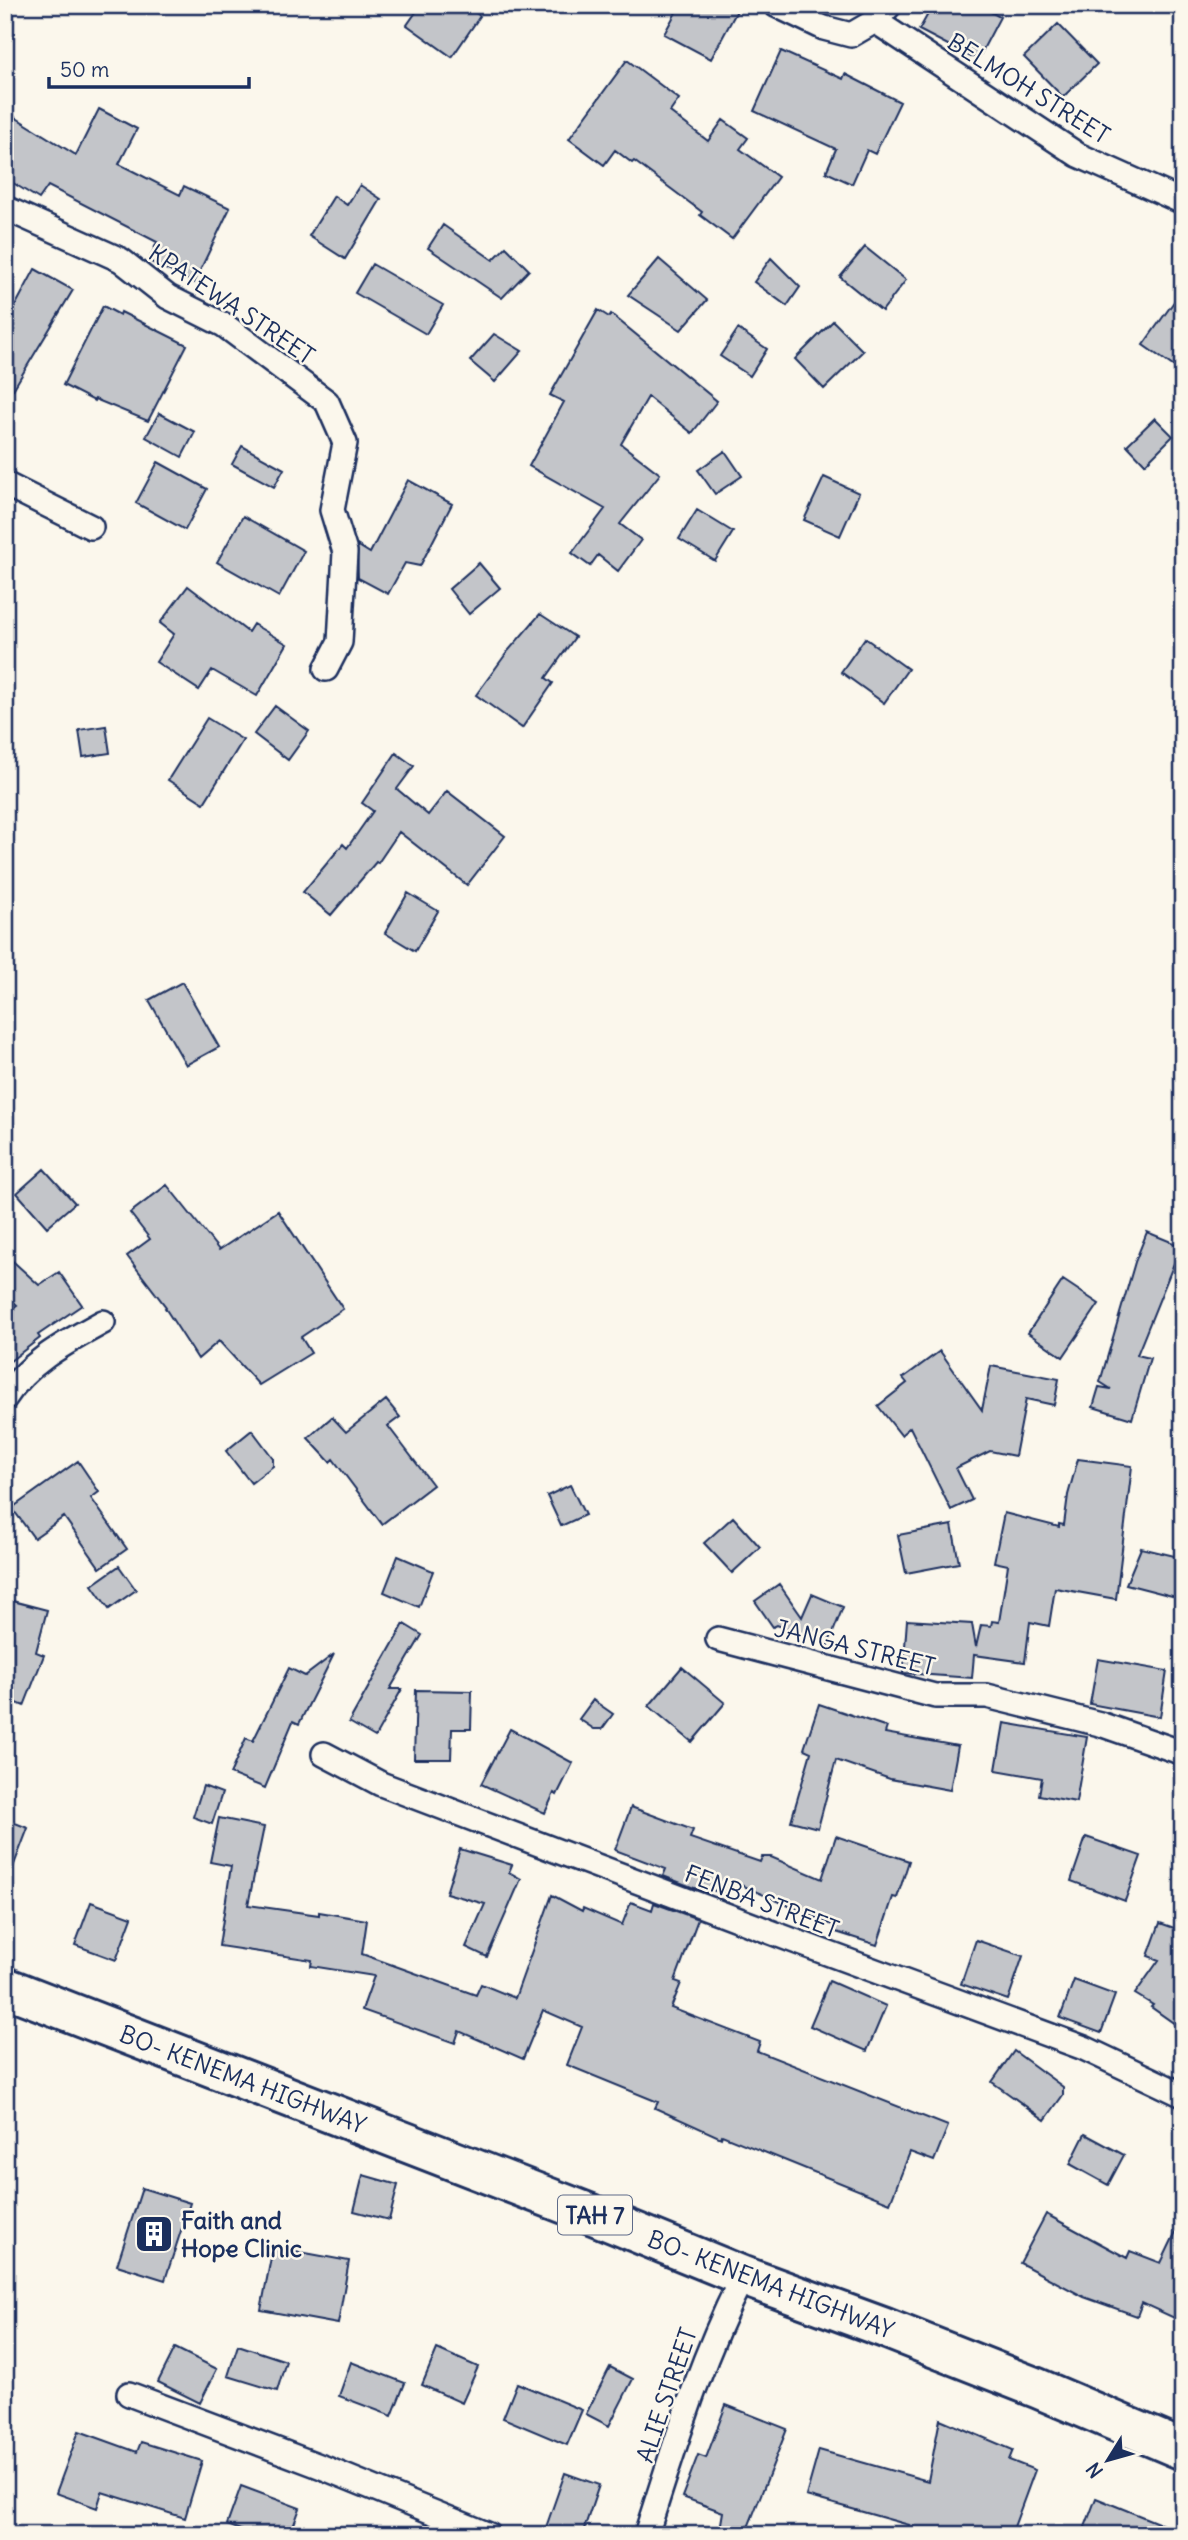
<svg xmlns="http://www.w3.org/2000/svg" width="1188" height="2540" font-family="Delius,sans-serif">
  <style>
    .building { fill: #c3c5c9; stroke: #1b2f5e; stroke-width: 2 }
    .lines { fill: none; stroke-linecap: round; stroke-linejoin: round }
    .street-casing { stroke: #1b2f5e; stroke-width: 28 }
    .highway-casing { stroke: #1b2f5e; stroke-width: 44 }
    .street { stroke: #fbf7ec; stroke-width: 23 }
    .highway { stroke: #fbf7ec; stroke-width: 38 }
    .labels { text-anchor: middle; dominant-baseline: central; stroke-width: 5; stroke-linejoin: round; paint-order: stroke }
    .shield { fill: #fbf7ec; stroke: #5e6b89; stroke-width: 2 }
    .shield-label { font-size: 23px; font-weight: bold; fill: #1b2f5e }
    .street-label { font-size: 24px; fill: #1b2f5e; stroke: #fbf7ec }
    .poi-label { font-size: 24px; font-weight: bold; fill: #1b2f5e; stroke: #fbf7ec; text-anchor: start }
  </style>
  <rect width="100%" height="100%" fill="#fbf7ec"/>
  <filter id="ink" filterUnits="userSpaceOnUse"><feTurbulence type="fractalNoise" baseFrequency=".0143" numOctaves="2"/><feDisplacementMap in="SourceGraphic" scale="14" xChannelSelector="R" yChannelSelector="G"/><feConvolveMatrix kernelMatrix="1 2 1 2 8 2 1 2 1" color-interpolation-filters="sRGB"/></filter>
  <g filter="url(#ink)">
    <path class="building" d="M 421,5 L 465,5 L 480,16 L 452,57 L 407,25 Z
      M 680,5 L 740,5 L 711,59 L 664,34 Z
      M 933,5 L 978,5 L 1000,17 L 979,57 L 971,57 L 919,30 Z
      M 1058,24 L 1097,64 L 1063,97 L 1024,57 Z
      M 781,51 L 843,79 L 845,74 L 900,102 L 875,154 L 867,150 L 852,184 L 826,172 L 836,149 L 754,111 Z
      M 627,60 L 679,99 L 670,112 L 708,141 L 723,120 L 748,138 L 740,149 L 778,177 L 732,239 L 700,215 L 702,212 L 634,161 L 632,163 L 615,150 L 604,165 L 569,139 Z
      M 99,109 L 137,129 L 119,164 L 180,195 L 184,186 L 230,208 L 194,283 L 149,261 L 157,242 L 48,186 L 39,199 L 5,178 L 5,111 L 76,155 Z
      M 360,185 L 381,199 L 345,259 L 309,236 L 334,196 L 347,205 Z
      M 443,225 L 493,260 L 506,247 L 529,270 L 502,298 L 428,248 Z
      M 865,247 L 906,280 L 882,311 L 840,277 Z
      M 771,258 L 800,287 L 787,306 L 754,282 Z
      M 659,259 L 707,300 L 681,330 L 628,295 Z
      M 372,264 L 443,305 L 426,334 L 355,293 Z
      M 35,269 L 73,290 L 5,403 L 5,325 Z
      M 1183,289 L 1183,373 L 1143,345 Z
      M 103,306 L 120,315 L 121,312 L 187,345 L 148,421 L 95,399 L 94,401 L 63,385 Z
      M 598,310 L 609,317 L 611,314 L 717,401 L 692,433 L 648,397 L 621,444 L 660,474 L 620,524 L 641,540 L 618,571 L 598,555 L 590,566 L 572,553 L 605,509 L 529,466 L 564,402 L 550,395 Z
      M 833,321 L 863,351 L 824,389 L 795,359 Z
      M 738,329 L 767,349 L 750,376 L 720,356 Z
      M 494,334 L 522,351 L 495,382 L 470,361 Z
      M 159,413 L 195,432 L 182,457 L 146,437 Z
      M 1155,418 L 1173,436 L 1145,464 L 1127,445 Z
      M 242,446 L 284,469 L 274,487 L 232,464 Z
      M 725,451 L 742,476 L 715,494 L 698,470 Z
      M 158,462 L 207,489 L 185,530 L 136,503 Z
      M 824,477 L 859,493 L 840,536 L 804,520 Z
      M 408,480 L 452,504 L 420,566 L 405,563 L 388,594 L 358,578 L 357,545 L 370,553 Z
      M 697,510 L 733,532 L 715,561 L 679,539 Z
      M 243,516 L 304,551 L 279,597 L 217,562 Z
      M 479,563 L 500,588 L 469,614 L 449,589 Z
      M 188,586 L 248,632 L 253,624 L 287,644 L 257,696 L 212,670 L 199,690 L 156,662 L 174,634 L 160,623 Z
      M 540,614 L 575,637 L 546,678 L 553,683 L 522,728 L 476,695 L 508,651 Z
      M 865,638 L 908,669 L 884,703 L 841,672 Z
      M 275,706 L 309,731 L 288,760 L 254,734 Z
      M 207,718 L 243,740 L 204,803 L 168,780 Z
      M 106,726 L 110,753 L 83,757 L 79,730 Z
      M 396,753 L 414,766 L 397,789 L 428,815 L 447,791 L 505,836 L 467,885 L 399,832 L 378,863 L 376,862 L 331,915 L 303,892 L 343,844 L 347,848 L 373,811 L 362,803 Z
      M 408,893 L 438,911 L 415,951 L 385,933 Z
      M 182,982 L 219,1047 L 186,1065 L 149,1000 Z
      M 44,1169 L 75,1203 L 47,1227 L 17,1193 Z
      M 167,1185 L 219,1250 L 278,1211 L 343,1309 L 301,1337 L 311,1353 L 259,1385 L 219,1341 L 198,1359 L 165,1308 L 166,1307 L 127,1256 L 150,1239 L 130,1213 Z
      M 1147,1232 L 1181,1246 L 1137,1355 L 1150,1358 L 1132,1419 L 1093,1407 L 1099,1387 L 1111,1389 L 1100,1382 L 1135,1262 Z
      M 5,1254 L 39,1285 L 59,1272 L 82,1305 L 38,1335 L 40,1338 L 5,1365 L 5,1314 L 17,1305 L 5,1294 Z
      M 1063,1280 L 1099,1304 L 1063,1357 L 1028,1333 Z
      M 940,1351 L 982,1410 L 991,1366 L 1059,1379 L 1054,1405 L 1026,1399 L 1015,1456 L 990,1451 L 956,1468 L 972,1500 L 951,1510 L 910,1427 L 901,1435 L 878,1406 L 907,1383 L 903,1378 Z
      M 386,1400 L 400,1417 L 388,1426 L 433,1485 L 382,1524 L 333,1459 L 330,1462 L 308,1438 L 332,1417 L 346,1432 Z
      M 252,1430 L 273,1458 L 273,1466 L 251,1483 L 226,1451 Z
      M 1078,1459 L 1132,1466 L 1116,1599 L 1055,1588 L 1049,1626 L 1030,1622 L 1025,1662 L 974,1655 L 972,1678 L 903,1673 L 907,1620 L 972,1624 L 976,1647 L 981,1625 L 991,1626 L 992,1621 L 999,1622 L 1008,1565 L 994,1562 L 1004,1513 L 1059,1527 L 1059,1524 L 1064,1525 L 1068,1495 Z
      M 78,1461 L 99,1492 L 91,1498 L 127,1549 L 100,1568 L 64,1517 L 34,1538 L 12,1508 Z
      M 570,1485 L 585,1515 L 561,1526 L 547,1496 Z
      M 733,1517 L 760,1547 L 732,1573 L 704,1543 Z
      M 952,1525 L 959,1563 L 906,1573 L 898,1535 Z
      M 1141,1548 L 1183,1558 L 1183,1570 L 1176,1597 L 1126,1584 Z
      M 398,1556 L 433,1571 L 419,1607 L 384,1592 Z
      M 119,1566 L 136,1590 L 109,1609 L 92,1585 Z
      M 779,1584 L 802,1617 L 812,1594 L 843,1607 L 828,1645 L 777,1625 L 773,1627 L 755,1601 Z
      M 5,1599 L 47,1610 L 36,1652 L 44,1655 L 24,1706 L 5,1698 Z
      M 404,1624 L 422,1635 L 390,1689 L 402,1689 L 375,1737 L 349,1722 Z
      M 334,1654 L 299,1724 L 293,1721 L 265,1788 L 230,1774 L 246,1738 L 253,1741 L 289,1668 L 305,1676 Z
      M 1098,1659 L 1167,1671 L 1160,1717 L 1090,1704 Z
      M 682,1667 L 725,1703 L 692,1742 L 649,1706 Z
      M 416,1690 L 472,1691 L 471,1729 L 452,1729 L 451,1759 L 414,1759 Z
      M 593,1700 L 613,1714 L 602,1729 L 594,1729 L 579,1719 Z
      M 819,1704 L 887,1727 L 885,1733 L 958,1746 L 950,1790 L 890,1779 L 836,1760 L 818,1828 L 791,1821 L 811,1752 L 804,1749 Z
      M 1004,1723 L 1087,1737 L 1076,1802 L 1039,1795 L 1042,1778 L 996,1770 Z
      M 510,1729 L 573,1763 L 557,1795 L 554,1793 L 545,1813 L 481,1784 Z
      M 203,1786 L 222,1793 L 212,1824 L 193,1817 Z
      M 631,1807 L 693,1830 L 690,1838 L 760,1862 L 762,1857 L 771,1857 L 822,1879 L 836,1836 L 909,1861 L 897,1898 L 893,1897 L 877,1945 L 833,1931 L 835,1926 L 732,1881 L 728,1895 L 709,1889 L 707,1893 L 663,1876 L 666,1869 L 615,1850 Z
      M 219,1818 L 264,1827 L 248,1905 L 319,1915 L 319,1912 L 367,1920 L 362,1954 L 476,1995 L 481,1984 L 515,1998 L 552,1895 L 582,1911 L 583,1908 L 622,1925 L 631,1902 L 652,1910 L 654,1903 L 698,1919 L 675,1981 L 681,1983 L 671,2008 L 760,2042 L 757,2051 L 948,2126 L 934,2161 L 910,2152 L 890,2203 L 722,2135 L 721,2138 L 655,2108 L 658,2102 L 567,2065 L 582,2027 L 543,2010 L 523,2059 L 459,2031 L 455,2043 L 362,2010 L 374,1976 L 311,1966 L 312,1960 L 219,1946 L 231,1866 L 210,1862 Z
      M 5,1819 L 28,1828 L 7,1883 L 5,1883 Z
      M 1086,1837 L 1141,1856 L 1125,1901 L 1071,1881 Z
      M 460,1849 L 512,1865 L 509,1872 L 521,1879 L 487,1957 L 466,1947 L 485,1904 L 446,1893 Z
      M 91,1902 L 132,1917 L 116,1960 L 75,1945 Z
      M 1160,1923 L 1180,1930 L 1183,1926 L 1183,2013 L 1175,2024 L 1151,2007 L 1153,2005 L 1135,1994 L 1159,1960 L 1148,1956 Z
      M 976,1940 L 1023,1956 L 1008,2000 L 961,1984 Z
      M 1074,1980 L 1115,1995 L 1101,2033 L 1060,2018 Z
      M 829,1981 L 886,2006 L 867,2051 L 810,2026 Z
      M 1014,2051 L 1063,2087 L 1063,2095 L 1045,2120 L 992,2082 Z
      M 1085,2134 L 1124,2155 L 1108,2185 L 1070,2164 Z
      M 363,2175 L 398,2185 L 389,2220 L 354,2211 Z
      M 142,2188 L 190,2203 L 165,2280 L 117,2265 Z
      M 1046,2214 L 1127,2258 L 1130,2251 L 1161,2263 L 1183,2217 L 1183,2322 L 1142,2303 L 1137,2316 L 1084,2297 L 1020,2263 Z
      M 273,2247 L 349,2261 L 338,2324 L 261,2310 Z
      M 238,2345 L 286,2361 L 277,2391 L 228,2376 Z
      M 175,2348 L 217,2369 L 200,2403 L 158,2382 Z
      M 437,2349 L 478,2367 L 462,2403 L 422,2385 Z
      M 351,2362 L 405,2383 L 392,2416 L 339,2396 Z
      M 610,2367 L 633,2379 L 609,2426 L 586,2414 Z
      M 517,2383 L 582,2410 L 567,2445 L 503,2418 Z
      M 726,2405 L 787,2429 L 745,2535 L 719,2535 L 723,2512 L 682,2497 L 698,2455 L 706,2458 Z
      M 940,2419 L 1013,2450 L 1009,2460 L 1035,2470 L 1011,2535 L 905,2535 L 909,2525 L 806,2496 L 819,2450 L 928,2481 Z
      M 79,2431 L 137,2452 L 141,2442 L 202,2461 L 185,2518 L 102,2492 L 97,2508 L 56,2493 Z
      M 565,2473 L 599,2485 L 582,2535 L 560,2535 L 545,2530 Z
      M 241,2486 L 300,2508 L 290,2535 L 254,2535 L 227,2525 Z
      M 1096,2498 L 1183,2533 L 1183,2535 L 1082,2535 Z"/>
    <g class="lines">
      <defs>
        <path id="street" d="M 776,5 L 824,28 L 851,35 L 875,21 L 890,5
          M 875,21 L 1078,155 L 1183,202
          M 5,208 L 121,260 L 168,297 L 224,325 L 327,402 L 345,443 L 332,510 L 345,552 L 340,642 L 326,669
          M 5,484 L 91,527
          M 5,1398 C 28,1362 67,1342 103,1322
          M 718,1639 L 935,1696 L 987,1696 L 1100,1724 L 1183,1753
          M 324,1754 L 381,1784 L 789,1939 L 1084,2048 L 1183,2095
          M 129,2394 L 322,2467 L 489,2535
          M 646,2535 C 675,2445 700,2360 743,2276"/>
        <path id="highway" d="M 5,1987 L 591,2214 L 743,2276 L 885,2328 L 1037,2388 L 1183,2450"/>
      </defs>
      <use href="#street" class="street-casing"/>
      <use href="#highway" class="highway-casing"/>
      <use href="#street" class="street"/>
      <use href="#highway" class="highway"/>
    </g>
  </g>
  <defs>
    <symbol id="building-square" viewBox="-11 -11 22 22"><rect x="-9" y="-9" width="18" height="18" rx="4" fill="#1b2f5e" stroke="#fbf7ec"/><path d="M-4-6H4V6H1V3H-1V6H-4ZM-2.5-4.3h1.7v1.8h-1.7ZM.8-4.3h1.7v1.8H.8ZM-2.5-1h1.7V.8h-1.7ZM.8-1h1.7V.8H.8Z" fill="#fff"/></symbol>
  </defs>
  <g fill-rule="evenodd">
    <use href="#building-square" x="132" y="2212" width="44" height="44"/>
  </g>
  <g class="labels">
    <rect class="shield" x="558" y="2195.5" width="74" height="39" rx="5"/>
    <g class="shield-label">
      <text x="595" y="2215">TAH 7</text>
    </g>
    <g class="street-label">
      <text transform="translate(1029 88) rotate(32)">BELMOH STREET</text>
      <text transform="translate(232 304) rotate(34)">KPATEWA STREET</text>
      <text transform="translate(855 1647) rotate(14)">JANGA STREET</text>
      <text transform="translate(762 1901) rotate(21)">FENBA STREET</text>
      <text transform="translate(243 2079) rotate(21)">BO- KENEMA HIGHWAY</text>
      <text transform="translate(771 2284) rotate(21)">BO- KENEMA HIGHWAY</text>
      <text transform="translate(666 2395) rotate(-71)">ALIE STREET</text>
    </g>
    <g class="poi-label">
      <text x="181" y="2220">Faith and<tspan x="181" dy="28">Hope Clinic</tspan></text>
    </g>
  </g>
  <rect width="1188" height="2540" fill="none" stroke="#fbf7ec" stroke-width="28"/>
  <rect x="14" y="14" width="1160" height="2512" fill="none" stroke="#1b2f5e" stroke-width="2.5" filter="url(#ink)"/>
  <g transform="translate(1108 2460) rotate(233)" stroke="#fbf7ec" stroke-width="5" paint-order="stroke">
  <path d="M0-5L12 26L0 18L-12 26Z" fill="#1b2f5e"/>
  <text y="-10" font-size="19" font-weight="bold" text-anchor="middle" fill="#1b2f5e">N</text>
  </g>
  <path d="M49 77v10h200v-10" fill="none" stroke="#1b2f5e" stroke-width="3.5"/>
  <text x="60" y="77" font-size="21" fill="#1b2f5e" stroke="#fbf7ec" stroke-width="5" paint-order="stroke">50 m</text>
</svg>
